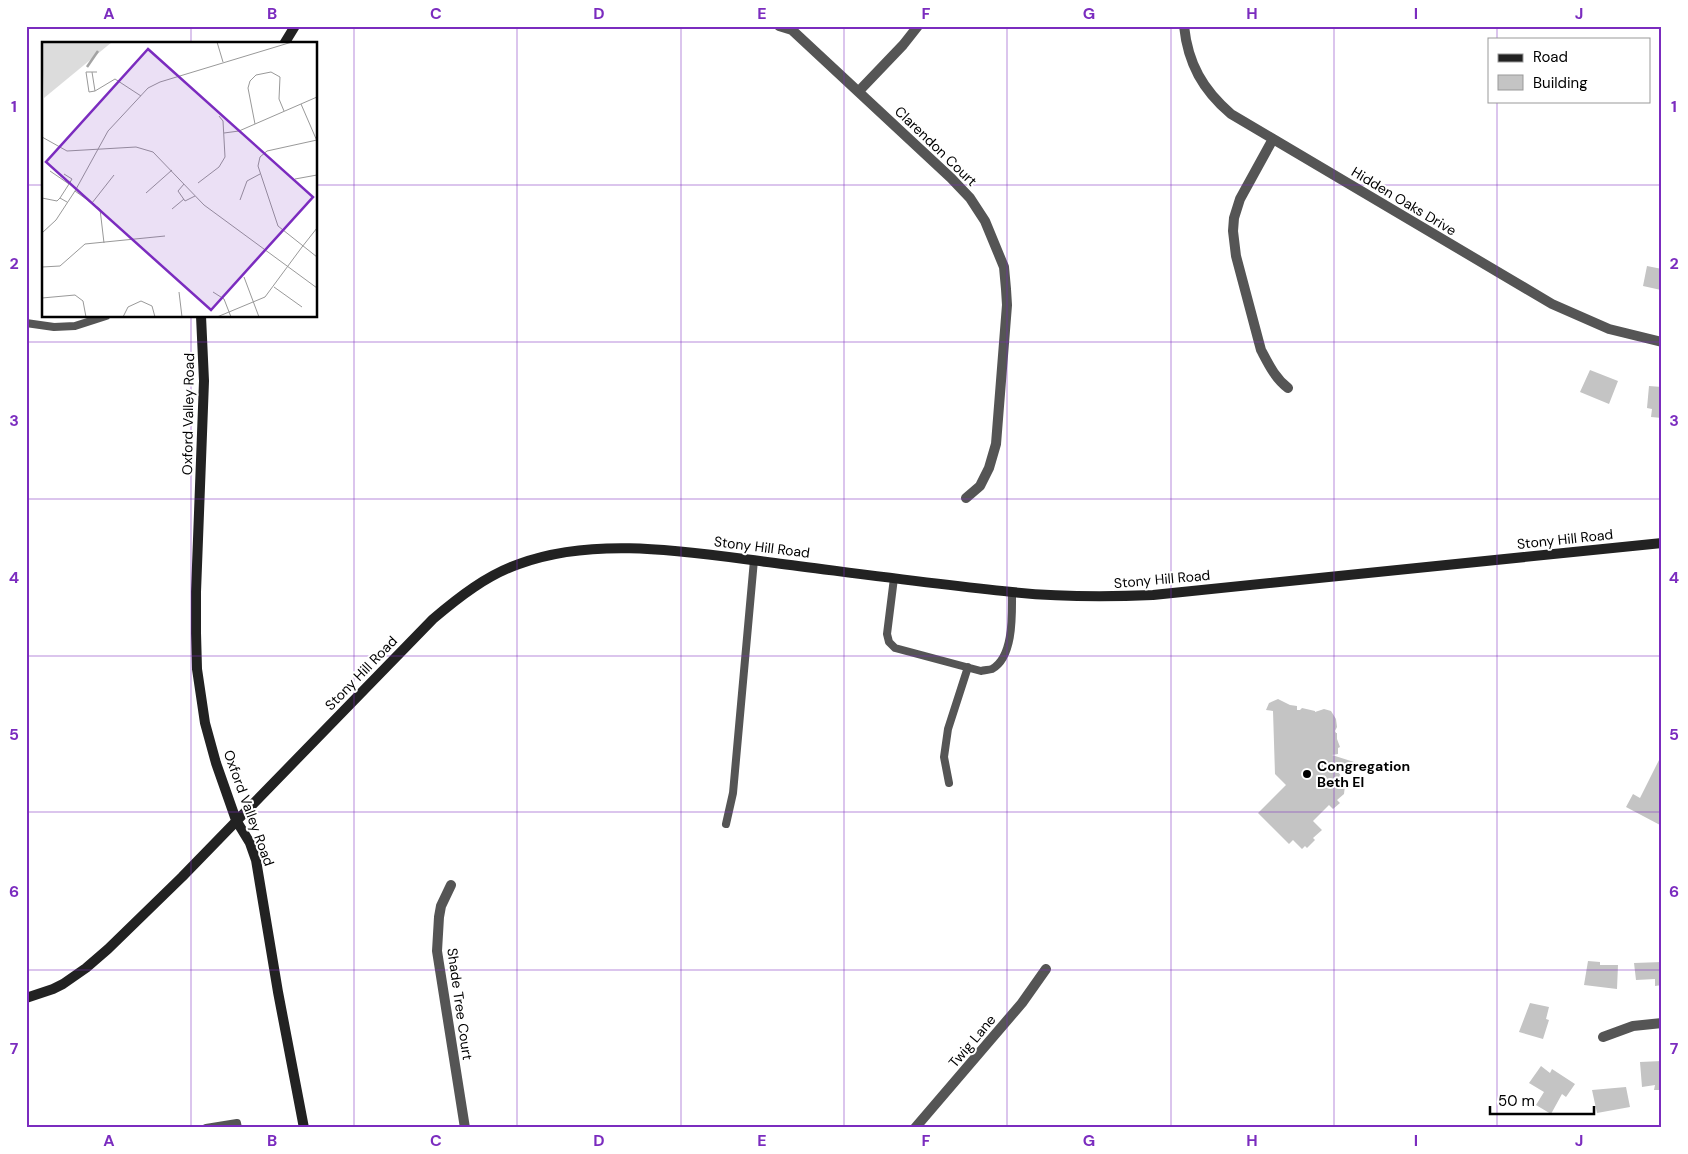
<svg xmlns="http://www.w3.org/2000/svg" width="1688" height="1154" font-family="'DM Sans',sans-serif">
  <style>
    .building { fill: #c4c4c4 }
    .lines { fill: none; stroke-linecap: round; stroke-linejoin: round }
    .lane { stroke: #555; stroke-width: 8 }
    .street { stroke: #555; stroke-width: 10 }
    .secondary { stroke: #222; stroke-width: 10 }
    .grid { fill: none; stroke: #7b2cbf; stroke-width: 1; stroke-opacity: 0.55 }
    .poi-dot { fill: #000; stroke: #fff; stroke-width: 2 }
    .labels { text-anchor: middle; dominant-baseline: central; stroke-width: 4; stroke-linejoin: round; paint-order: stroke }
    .street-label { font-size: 14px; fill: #000; stroke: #fff }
    .poi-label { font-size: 14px; font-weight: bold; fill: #000; stroke: #fff; text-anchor: start }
    .inset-river { fill: none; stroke: #a3a3a3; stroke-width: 2.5 }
    .inset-road { fill: none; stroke: #999; stroke-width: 1 }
    .view { fill: #7b2cbf; fill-opacity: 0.15; stroke: #7b2cbf; stroke-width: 2.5 }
    .inset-edge { fill: none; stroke: #000; stroke-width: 2.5 }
    .neatline { fill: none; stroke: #7b2cbf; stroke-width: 2 }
    .grid-label { font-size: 16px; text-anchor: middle; font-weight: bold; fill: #7b2cbf }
  </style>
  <rect width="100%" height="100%" fill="#fff"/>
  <path class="building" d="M 1647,266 L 1662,269 L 1662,298 L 1659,297 L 1661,290 L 1643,286 Z
    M 1590,370 L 1618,381 L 1609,404 L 1580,392 Z
    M 1649,386 L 1662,387 L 1662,418 L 1651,417 L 1652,409 L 1647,408 Z
    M 1278,699 L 1290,705 L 1297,706 L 1297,710 L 1300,710 L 1302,708 L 1315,711 L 1315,712 L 1324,709 L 1331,711 L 1336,719 L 1337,727 L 1335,731 L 1336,733 L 1337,733 L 1337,739 L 1340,747 L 1338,748 L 1338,754 L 1332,755 L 1354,762 L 1351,774 L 1337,771 L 1343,778 L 1345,785 L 1344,794 L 1337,800 L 1340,803 L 1333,809 L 1329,805 L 1313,821 L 1322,830 L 1313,838 L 1315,840 L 1307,848 L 1305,846 L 1302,849 L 1293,840 L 1289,844 L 1258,813 L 1286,785 L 1275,774 L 1273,711 L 1266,710 L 1269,703 Z
    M 1662,754 L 1662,820 L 1660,825 L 1626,807 L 1633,794 L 1640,798 Z
    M 1588,961 L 1600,962 L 1600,965 L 1618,965 L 1617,989 L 1584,985 Z
    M 1662,962 L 1662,985 L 1655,986 L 1655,979 L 1636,980 L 1634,963 Z
    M 1530,1003 L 1549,1007 L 1546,1019 L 1549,1020 L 1543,1039 L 1519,1032 Z
    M 1662,1061 L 1662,1090 L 1654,1090 L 1655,1085 L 1642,1087 L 1640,1062 Z
    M 1541,1066 L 1550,1073 L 1552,1069 L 1575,1084 L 1566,1097 L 1562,1094 L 1551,1114 L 1536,1105 L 1544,1092 L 1529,1083 Z
    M 1626,1087 L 1630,1107 L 1597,1113 L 1592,1090 Z"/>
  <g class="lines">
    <path class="lane" d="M 26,323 L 54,327 L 75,326 L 106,316
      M 894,578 L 887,634 L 889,642 L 895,648 L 981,671 C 984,670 989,670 992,669 C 1014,657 1012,614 1012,592
      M 949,783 L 944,757 L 948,729 L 968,667
      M 726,824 L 733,793 L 754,560
      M 206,1128 L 237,1123 L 238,1128"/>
    <path class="street" d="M 779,26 L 792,30 L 951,178 L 970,198 L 985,221 L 1004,267 L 1006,289 L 1007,305 L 996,444 L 989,468 L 980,486 L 966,498
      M 1184,26 C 1188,64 1203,90 1231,114 L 1552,304 L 1609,329 L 1662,342
      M 859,91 L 903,45 L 918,26
      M 1273,139 L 1240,199 L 1234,218 L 1233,231 L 1236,256 L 1261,350 C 1269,365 1275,378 1288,388
      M 451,885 L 441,906 L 439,917 L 437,951 L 465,1128
      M 1603,1037 L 1633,1026 L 1662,1023
      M 915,1128 L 1022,1003 L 1046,969"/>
    <path class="secondary" d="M 284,44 L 295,26
      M 201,316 L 204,381 L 196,592 L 196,633 L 197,669 L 205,723 L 216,763 L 236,820 L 250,843 L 256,860 L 278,992 L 304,1128
      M 26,998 L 53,989 L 63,984 L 86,968 L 108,949 L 182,877 L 433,619 C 459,597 487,575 519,564 C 598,535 693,553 775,563 C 854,573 933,584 1012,592 C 1059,597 1105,597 1153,595 L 1662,543"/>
  </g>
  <path class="grid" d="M 191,26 L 191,44M 354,26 L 354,1128M 517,26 L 517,1128M 681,26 L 681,1128M 844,26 L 844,1128M 1007,26 L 1007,1128M 1171,26 L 1171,1128M 1334,26 L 1334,1128M 1497,26 L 1497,39M 1497,101 L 1497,1128M 26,185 L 44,185M 316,185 L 1662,185M 191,316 L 191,1128M 26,342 L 1662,342M 26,499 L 1662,499M 26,656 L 1662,656M 26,812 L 1662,812M 26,970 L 1662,970"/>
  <circle class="poi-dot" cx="1307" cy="774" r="5"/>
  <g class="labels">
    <g class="street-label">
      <text transform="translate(936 146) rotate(44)">Clarendon Court</text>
      <text transform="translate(1404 201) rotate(31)">Hidden Oaks Drive</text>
      <text transform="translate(188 414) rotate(-89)">Oxford Valley Road</text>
      <text transform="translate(1565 539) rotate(-6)">Stony Hill Road</text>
      <text transform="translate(762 547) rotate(7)">Stony Hill Road</text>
      <text transform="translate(1162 579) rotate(-5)">Stony Hill Road</text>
      <text transform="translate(361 673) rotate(-46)">Stony Hill Road</text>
      <text transform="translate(249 808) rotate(70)">Oxford Valley Road</text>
      <text transform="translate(460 1004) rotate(82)">Shade Tree Court</text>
      <text transform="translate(972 1041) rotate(-50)">Twig Lane</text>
    </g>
    <g class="poi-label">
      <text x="1317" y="766">Congregation<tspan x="1317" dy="16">Beth El</tspan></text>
    </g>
  </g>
  <g transform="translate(42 42)">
    <rect width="275" height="275" fill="#fff"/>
    <path d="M 0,0 L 70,0 L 2,56 Z" fill="#dcdcdc"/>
    <path class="inset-river" d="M 45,25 L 56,9"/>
    <path class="inset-road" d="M 175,0 L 181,20M 50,30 L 53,49 L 73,37 L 99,54M 53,49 L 47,50 L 44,30 L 55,30M 259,62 L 275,99M 213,82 L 206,46 L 208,39 L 214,33 L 229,30 L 238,35 L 237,57 L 242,69M 182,91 L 197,89 L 275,55M 0,95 L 25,109 L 94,105 L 111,110 L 162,163 L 275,246M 275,98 L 225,109 L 218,115 L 216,124 L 236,184 L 275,215M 8,129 L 27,142 L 18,156M 22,132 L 30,137 L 27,142M 253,137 L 275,133M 156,141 L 177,125 L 183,115 L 181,79 L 177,74M 142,142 L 136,149 L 143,159 L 153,154M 33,149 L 58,167 L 62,201M 104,151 L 130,128M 0,156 L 15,159 L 18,156 L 25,160M 198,158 L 205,139 L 218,132M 50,161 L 72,133M 130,167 L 142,157M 0,191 L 14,178 L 33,149 L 66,89 L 106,46 L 118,40 L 250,0M 260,205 L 275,186M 0,225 L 18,224 L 43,202 L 123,194M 202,235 L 217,275M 232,245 L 260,265M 137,250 L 140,275M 171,250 L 182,257 L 189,275M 0,256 L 33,253 L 41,259 L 44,275M 81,275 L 86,265 L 99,259 L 110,264 L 113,275M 175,275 L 223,255 L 260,205"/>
    <path class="view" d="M 106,7 L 271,155 L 169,268 L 4,120 Z"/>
    <rect width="275" height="275" class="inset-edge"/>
  </g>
  <rect width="1688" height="1154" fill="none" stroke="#ffffff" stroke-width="55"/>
  <rect x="1488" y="38" width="162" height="65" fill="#ffffff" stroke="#999999"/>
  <rect x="1498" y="54" width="25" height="8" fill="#222222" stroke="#999999"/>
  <text x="1533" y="62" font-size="15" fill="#000000">Road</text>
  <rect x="1498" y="75" width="25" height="15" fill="#c4c4c4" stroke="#999999"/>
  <text x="1533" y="88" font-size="15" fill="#000000">Building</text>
  <path d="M1490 1106v8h104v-8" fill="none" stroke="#000000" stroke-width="2.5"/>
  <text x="1498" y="1106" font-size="15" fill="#000000" stroke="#ffffff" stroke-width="4" paint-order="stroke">50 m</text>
  <rect x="28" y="28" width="1632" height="1098" class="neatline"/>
  <g class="grid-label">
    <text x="109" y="19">A</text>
    <text x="272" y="19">B</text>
    <text x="436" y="19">C</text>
    <text x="599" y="19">D</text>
    <text x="762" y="19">E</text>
    <text x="926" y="19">F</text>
    <text x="1089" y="19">G</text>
    <text x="1252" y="19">H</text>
    <text x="1416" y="19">I</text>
    <text x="1579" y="19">J</text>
    <text x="14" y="112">1</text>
    <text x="1674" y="112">1</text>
    <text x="14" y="269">2</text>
    <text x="1674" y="269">2</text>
    <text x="14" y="426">3</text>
    <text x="1674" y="426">3</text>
    <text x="14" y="583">4</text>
    <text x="1674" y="583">4</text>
    <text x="14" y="740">5</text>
    <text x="1674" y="740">5</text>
    <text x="14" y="897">6</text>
    <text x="1674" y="897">6</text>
    <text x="14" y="1054">7</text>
    <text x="1674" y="1054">7</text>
    <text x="109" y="1146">A</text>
    <text x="272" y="1146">B</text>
    <text x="436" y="1146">C</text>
    <text x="599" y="1146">D</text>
    <text x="762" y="1146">E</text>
    <text x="926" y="1146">F</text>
    <text x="1089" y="1146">G</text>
    <text x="1252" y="1146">H</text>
    <text x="1416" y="1146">I</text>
    <text x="1579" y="1146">J</text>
  </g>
</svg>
